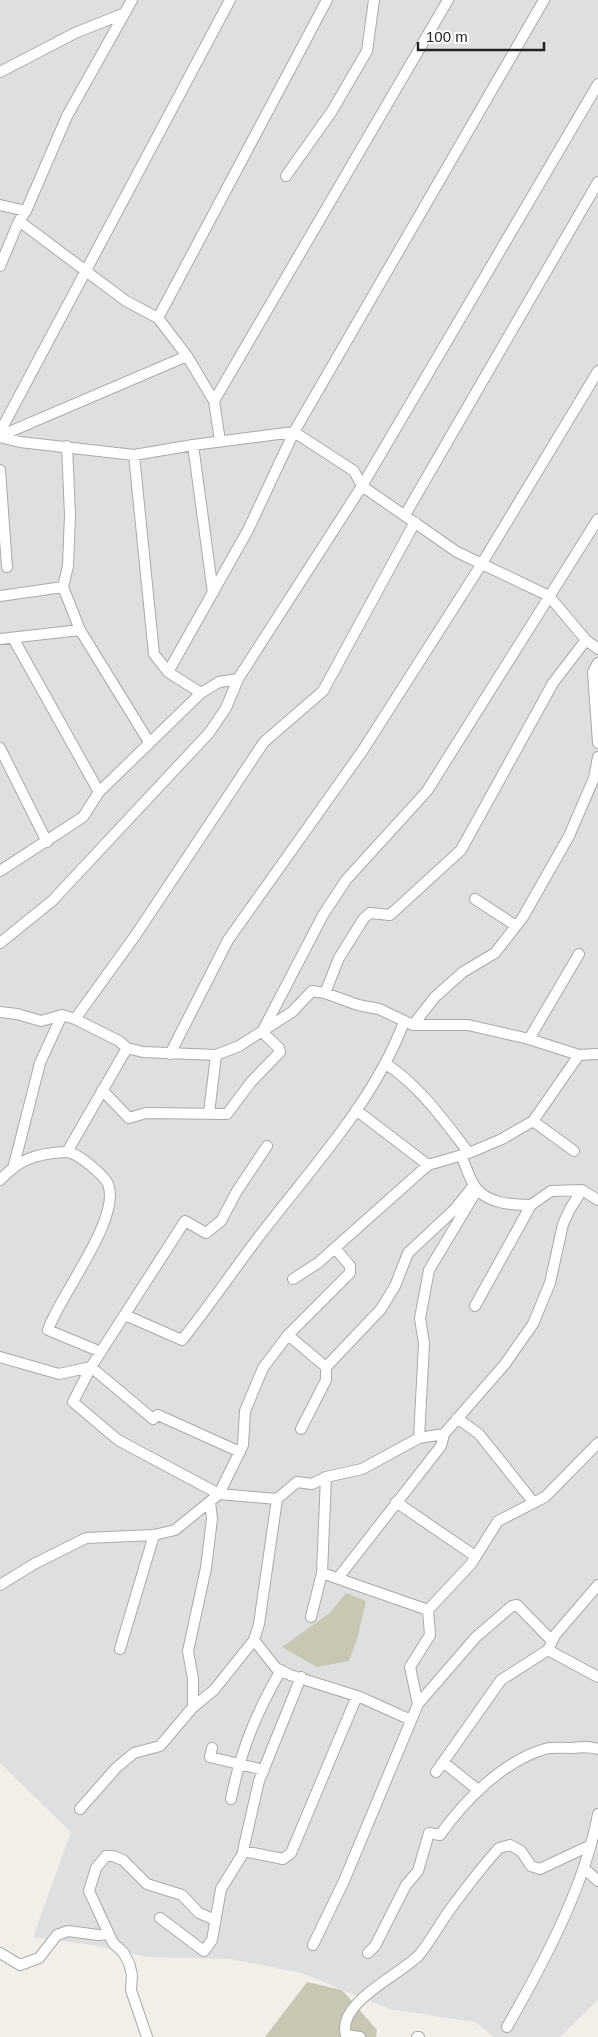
<svg xmlns="http://www.w3.org/2000/svg" width="598" height="2037" font-family="Helvetica,sans-serif">
  <style>
    .residential { fill: #e0dfdf }
    .construction { fill: #c7c7b4 }
    .lines { fill: none; stroke-linecap: round; stroke-linejoin: round }
    .minor-casing { stroke: #a9a9a9; stroke-width: 12 }
    .minor { stroke: #fff; stroke-width: 10 }
  </style>
  <rect width="100%" height="100%" fill="#f2efe9"/>
  <path class="residential" d="M 0,0 L 598,0 L 598,2000 L 560,2037 L 494,2037 L 475,2022 L 389,2009 L 302,1973 L 230,1959 L 147,1957 L 93,1945 L 33,1937 L 71,1832 L 0,1763 Z"/>
  <path class="construction" d="M 346,1593 L 366,1601 L 358,1636 L 349,1661 L 317,1667 L 282,1647 L 330,1613 Z
    M 307,1982 L 342,1990 L 377,2030 L 376,2037 L 265,2037 Z"/>
  <g class="lines">
    <defs>
      <path id="minor" d="M 132,0 L 67,116 L 26,211 L 19,221 L 126,301 L 158,318 L 187,356 L 214,401 L 220,441
        M 0,72 L 75,33 L 125,13
        M 286,176 L 332,111 L 367,51 L 374,0
        M 0,205 L 26,211
        M 0,266 L 19,221
        M 158,318 L 327,0
        M 214,401 L 448,0
        M 0,432 L 230,0
        M 0,436 L 187,356
        M 0,437 L 20,442 L 134,455 L 193,445 L 294,432 L 354,471 L 362,486 L 457,552 L 549,596 L 586,640 L 598,649
        M 193,445 L 213,593
        M 67,446 L 70,515 L 68,566 L 63,587 L 80,630 L 149,742
        M 134,455 L 154,654 L 168,672 L 201,693
        M 0,470 L 7,567
        M 405,515 L 598,182
        M 0,596 L 63,587
        M 13,638 L 99,792
        M 0,639 L 80,630
        M 598,663 L 593,672 L 598,743
        M 168,672 L 248,530 L 294,432 L 544,0
        M 0,748 L 47,842
        M 0,871 L 83,817 L 99,792 L 201,693 L 219,682 L 238,679
        M 475,899 L 516,926
        M 0,943 L 52,901 L 209,733 L 226,708 L 238,679 L 362,486 L 598,84
        M 325,993 L 339,958 L 364,918 L 370,913 L 390,915 L 461,850 L 553,683 L 586,640
        M 0,1012 L 17,1014 L 41,1021 L 62,1015 L 75,1019 L 119,1041 L 127,1048 L 143,1052 L 216,1055 L 239,1046 L 292,1012 L 312,991 L 325,993 L 358,1005 L 379,1009 L 413,1025 L 468,1025 L 529,1039 L 579,1055 L 598,1054
        M 75,1019 L 135,936 L 264,742 L 323,691 L 415,522
        M 413,1025 L 435,997 L 463,972 L 495,953 L 523,917 L 569,836 L 594,778 L 598,757
        M 529,1039 L 579,954
        M 170,1054 L 228,940 L 363,750 L 481,565 L 598,371
        M 386,1064 C 420,1086 444,1121 469,1153
        M 102,1090 L 129,1118 L 146,1113 L 227,1114 L 251,1082 L 280,1052 L 279,1048 L 262,1032 L 323,915 L 346,880 L 427,791 L 598,519
        M 356,1110 L 428,1165
        M 209,1113 L 216,1055
        M 533,1121 L 574,1151
        M 267,1146 L 237,1191 L 221,1221 L 206,1233 L 185,1221 L 91,1367 L 73,1402 L 118,1440 L 219,1494 L 243,1445 L 245,1411 L 263,1368 L 288,1335 L 350,1273 L 350,1266 L 335,1248
        M 67,1152 L 127,1048
        M 461,1155 C 466,1166 469,1179 476,1188 C 488,1204 514,1205 531,1205
        M 14,1165 L 40,1063 L 62,1015
        M 0,1180 C 20,1159 35,1154 64,1152 C 73,1151 83,1159 90,1165 C 96,1170 105,1177 108,1184 C 122,1218 59,1296 48,1330 L 101,1352
        M 293,1279 L 318,1263 L 428,1165 L 469,1153 L 502,1139 L 533,1121 L 579,1055
        M 475,1306 L 531,1205 L 551,1191 L 582,1190 L 598,1200
        M 125,1315 L 182,1340 C 211,1304 236,1266 264,1230 C 315,1164 374,1101 404,1022
        M 288,1335 L 326,1367 L 326,1380 L 301,1429
        M 0,1357 L 59,1374 L 91,1367 L 153,1419 L 158,1415 L 240,1452
        M 326,1367 L 381,1309 L 395,1286 L 408,1253 L 454,1210 L 474,1185
        M 457,1418 L 479,1434 L 534,1503
        M 419,1438 L 424,1344 L 420,1318 L 429,1270 L 477,1190
        M 396,1502 L 475,1556
        M 322,1573 L 428,1610
        M 338,1578 L 441,1446 L 444,1434
        M 0,1585 L 34,1564 L 86,1538 L 154,1535 L 175,1530 L 219,1494 L 277,1499 L 297,1482 L 312,1484 L 326,1477 L 362,1469 L 419,1438 L 444,1434 L 505,1364 L 533,1324 L 550,1283 L 563,1224 L 570,1209 L 582,1190
        M 311,1617 L 322,1573 L 326,1477
        M 254,1640 L 276,1668 L 290,1675 L 360,1697 L 411,1720
        M 120,1649 L 154,1535
        M 548,1650 L 598,1677
        M 418,1704 L 410,1667 L 430,1635 L 428,1610 L 471,1564 L 498,1521 L 545,1497 L 598,1443
        M 193,1707 L 193,1679 L 188,1651 L 206,1568 L 212,1519 L 210,1502
        M 212,1748 L 210,1757 L 264,1770
        M 443,1762 L 478,1790
        M 436,1772 L 501,1680 L 548,1650 L 555,1635 L 598,1585
        M 231,1799 C 241,1750 256,1713 281,1670
        M 80,1809 L 116,1768 L 134,1753 L 160,1746 L 193,1707 L 214,1690 L 254,1640 L 259,1624 L 277,1499
        M 243,1851 L 283,1859 L 291,1853 L 357,1696
        M 584,1868 L 598,1881
        M 160,1918 L 204,1951 L 212,1940 L 221,1889 L 242,1855 L 259,1781 L 301,1677
        M 313,1945 L 344,1881 L 418,1704 L 476,1637 L 512,1606 L 517,1605 L 552,1641
        M 0,1953 L 20,1965 L 39,1958 L 57,1935 L 68,1931 L 98,1935 L 108,1934
        M 368,1953 L 375,1946 L 406,1885 L 418,1871 L 429,1833 L 440,1835 C 464,1801 503,1761 545,1749 C 553,1747 563,1748 572,1748 C 581,1747 589,1746 598,1749
        M 507,2027 C 543,1964 585,1886 598,1814
        M 147,2037 L 131,1990 L 132,1975 L 129,1963 L 123,1952 L 113,1943 L 89,1891 L 96,1868 L 106,1856 L 113,1856 L 123,1860 L 147,1884 L 182,1895 L 199,1913 L 215,1920
        M 360,2037 L 346,2035 C 336,2003 400,1975 419,1955 C 430,1942 439,1925 449,1911 C 465,1889 481,1868 499,1848 L 510,1845 L 521,1851 L 531,1866 L 540,1869 L 591,1845
        M 417,2037 L 419,2037"/>
    </defs>
    <use href="#minor" class="minor-casing"/>
    <use href="#minor" class="minor"/>
  </g>
  <path d="M418 42v8h126v-8" fill="none" stroke="#222222" stroke-width="2.5"/>
  <text x="426" y="42" font-size="15" fill="#222222" stroke="#ffffff" stroke-width="4" paint-order="stroke">100 m</text>
</svg>
